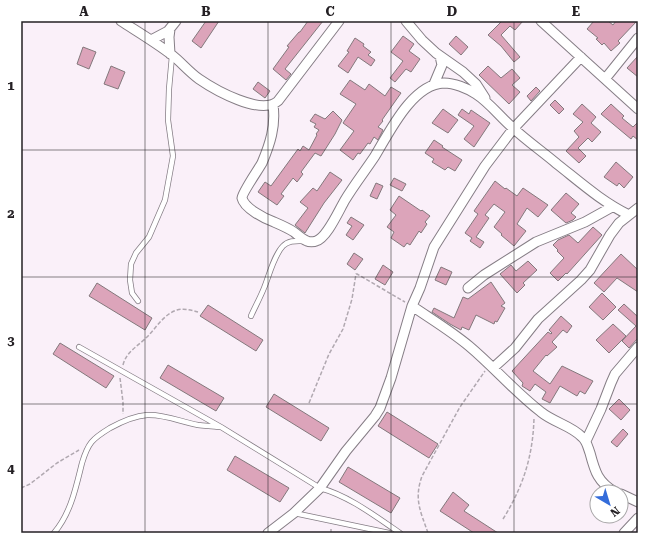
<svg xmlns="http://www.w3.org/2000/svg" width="659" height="554" font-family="'Roboto Serif',serif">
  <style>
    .building { fill: #dca4ba; stroke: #83787c }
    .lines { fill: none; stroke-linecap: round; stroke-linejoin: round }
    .lane-casing { stroke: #857d85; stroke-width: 6 }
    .street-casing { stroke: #857d85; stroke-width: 11 }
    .path { stroke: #b0a8b0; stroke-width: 1.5; stroke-dasharray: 4 2; stroke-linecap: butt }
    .lane { stroke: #fff; stroke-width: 4.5 }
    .street { stroke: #fff; stroke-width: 9 }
    .grid { fill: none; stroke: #242024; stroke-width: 1; stroke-opacity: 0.55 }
    .neatline { fill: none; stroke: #242024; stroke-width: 1.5 }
    .grid-label { font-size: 13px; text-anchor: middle; font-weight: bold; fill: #242024 }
  </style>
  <rect width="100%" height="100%" fill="#faf0f9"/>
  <path class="building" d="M 206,21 L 219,21 L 201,48 L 192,41 Z
    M 308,21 L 323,21 L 285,69 L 291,74 L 286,80 L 273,69 L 289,47 L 287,46 L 299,32 L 300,32 Z
    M 502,21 L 523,21 L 515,30 L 510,26 L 501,35 L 520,57 L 514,62 L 501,46 L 488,35 Z
    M 594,21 L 608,21 L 613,25 L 616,21 L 637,21 L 618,41 L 620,43 L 611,51 L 604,43 L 602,45 L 596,39 L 598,38 L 587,29 Z
    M 403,36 L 414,44 L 409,51 L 420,59 L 411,72 L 406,69 L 395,82 L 390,78 L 403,61 L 391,52 Z
    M 456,36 L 468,47 L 461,55 L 449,44 Z
    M 355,38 L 364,44 L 363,46 L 371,52 L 368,55 L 375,60 L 371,66 L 358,57 L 348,73 L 338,66 L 349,52 L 347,51 Z
    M 83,47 L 96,52 L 89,69 L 77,64 Z
    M 638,56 L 638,77 L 627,68 Z
    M 111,66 L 125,72 L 118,89 L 104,84 Z
    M 488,66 L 501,78 L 512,69 L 520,78 L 512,85 L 520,92 L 509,104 L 479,75 Z
    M 350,80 L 365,90 L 369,84 L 385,96 L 391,87 L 401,93 L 382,120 L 383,121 L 378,127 L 383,130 L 378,140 L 374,137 L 370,144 L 368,143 L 360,154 L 358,153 L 353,160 L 340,150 L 354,131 L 343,123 L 356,104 L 340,94 Z
    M 258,82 L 270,91 L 265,98 L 253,89 Z
    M 536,87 L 540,91 L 531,101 L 527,96 Z
    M 555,100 L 564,109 L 559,114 L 550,105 Z
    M 582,104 L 596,117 L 591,123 L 601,132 L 592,142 L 588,138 L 578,148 L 586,156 L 579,163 L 566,151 L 579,137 L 574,131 L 583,122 L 573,114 Z
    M 611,104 L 624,116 L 622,118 L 633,127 L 638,122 L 638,140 L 633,136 L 631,139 L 601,114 Z
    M 443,109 L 458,120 L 448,133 L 432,123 Z
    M 462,109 L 469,114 L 471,110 L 490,123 L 474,147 L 464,139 L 474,126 L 458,115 Z
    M 333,111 L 342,120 L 335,134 L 321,156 L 315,153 L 301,172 L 303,174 L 297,182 L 293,178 L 281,194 L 284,196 L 277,205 L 258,192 L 265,182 L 271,186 L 298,149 L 300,151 L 303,146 L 309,150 L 317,135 L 316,134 L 319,130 L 314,127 L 316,124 L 310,121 L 315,114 L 325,119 Z
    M 434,140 L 443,146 L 442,147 L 462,160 L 455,171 L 448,167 L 445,170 L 432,162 L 434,159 L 425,153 Z
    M 616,162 L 633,177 L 624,188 L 619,183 L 617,186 L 604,177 Z
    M 330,172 L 342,180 L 324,203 L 305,233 L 295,225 L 308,208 L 300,202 L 313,188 L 317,191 Z
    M 394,178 L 406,184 L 402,191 L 390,185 Z
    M 495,181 L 505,189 L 506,188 L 517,196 L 523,188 L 548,205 L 538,217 L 527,208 L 517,224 L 526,231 L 514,246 L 501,235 L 502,234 L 494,227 L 505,212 L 494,204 L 485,215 L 489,218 L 476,237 L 484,242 L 480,248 L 470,241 L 472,238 L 465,233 L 478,214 L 474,211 Z
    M 376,183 L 383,186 L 377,199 L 370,196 Z
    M 566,193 L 579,204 L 571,213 L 576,217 L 573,220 L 566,223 L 551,210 Z
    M 399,196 L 421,211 L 422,210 L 430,216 L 425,222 L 427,224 L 421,233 L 419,231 L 410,245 L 407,243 L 404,247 L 391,238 L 394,232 L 387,227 L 396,215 L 390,210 Z
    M 351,217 L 364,225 L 353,240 L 346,235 L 352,226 L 347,223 Z
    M 593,227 L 602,235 L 567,274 L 566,273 L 558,281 L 550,273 L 564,258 L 557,251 L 558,250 L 553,245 L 558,240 L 569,235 L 578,243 Z
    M 354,253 L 363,259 L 355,270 L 347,264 Z
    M 621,254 L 638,270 L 638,292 L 617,278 L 604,292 L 594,283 Z
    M 528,261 L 537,270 L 523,283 L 525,285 L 517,293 L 500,274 L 511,265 L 516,271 Z
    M 383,265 L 393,272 L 385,285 L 375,279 Z
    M 441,267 L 452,272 L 446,285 L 435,280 Z
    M 491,282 L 505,303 L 501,306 L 505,308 L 497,322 L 495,321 L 494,324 L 476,315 L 469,330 L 462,327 L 461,330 L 450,324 L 432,312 L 434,308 L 454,318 L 463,297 L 468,299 Z
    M 97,283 L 152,318 L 145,330 L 89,296 Z
    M 602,293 L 616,307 L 603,320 L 589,307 Z
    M 624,304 L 638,317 L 638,338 L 629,348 L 622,341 L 636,326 L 618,310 Z
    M 208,305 L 263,340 L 256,351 L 200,316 Z
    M 561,316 L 572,326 L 567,333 L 563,330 L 552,342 L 557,347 L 547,356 L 546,355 L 533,371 L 550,384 L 562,366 L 593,381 L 585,394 L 580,391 L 577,396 L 560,386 L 550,403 L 542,399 L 546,392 L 535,384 L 530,391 L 522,386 L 523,383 L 512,371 L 548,332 L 551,334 L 552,333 L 549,330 Z
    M 613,324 L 626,336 L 609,353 L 596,340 Z
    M 60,343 L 114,376 L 106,388 L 53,354 Z
    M 168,365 L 224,398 L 216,411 L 160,378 Z
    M 274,394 L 329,428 L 321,441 L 266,407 Z
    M 619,399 L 630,410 L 621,420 L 609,409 Z
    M 387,412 L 438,444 L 429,458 L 378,426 Z
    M 623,429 L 628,434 L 617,447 L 611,442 Z
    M 235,456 L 289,488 L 280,502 L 227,470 Z
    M 348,467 L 400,498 L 391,513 L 339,482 Z
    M 453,492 L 469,505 L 464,511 L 498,533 L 474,533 L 440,511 Z"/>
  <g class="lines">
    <defs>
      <path id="lane" d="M 138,301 L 132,293 L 130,280 L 131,264 L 136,253 L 149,237 L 165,200 L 173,156 L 168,120 L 169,89 L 172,56
        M 251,316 C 255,307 260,298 264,288 C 269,276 274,255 283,246 C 289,240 296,241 304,241
        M 79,347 L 221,427 L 320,488 C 349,496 375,516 400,533
        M 294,513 L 389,533
        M 54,533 C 71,513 76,487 82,463 C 88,443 92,439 110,428 C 121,422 133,416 147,415 C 165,414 181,422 198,425 C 205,426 212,426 219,427"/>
      <path id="street" d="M 121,21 C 138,32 155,42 172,55 C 181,62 189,72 199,79 C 215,90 261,116 278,101 L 339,21
        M 406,21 L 422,40 L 436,53 L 463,72 L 476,84 L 485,98
        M 541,21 L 638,109
        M 151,40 L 168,31 L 176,21
        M 170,54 L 169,37 L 170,29
        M 605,79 L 638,38
        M 434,84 L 442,65 L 440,56
        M 273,105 C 276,126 270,144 262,163 C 258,170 242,193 242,198 C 244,208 265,219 274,222 C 281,225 288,228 294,232 C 298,235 302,239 307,241 C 309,242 314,242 316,241 C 327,238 339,210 345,200 C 354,185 365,171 375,156 C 389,133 412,84 444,83 C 454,83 467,88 476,94 C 490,103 500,117 513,128 C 527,141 543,152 557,164 C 580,182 602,202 629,215
        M 468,288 L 484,275 L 536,242 L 585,222 L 612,207
        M 412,306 C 431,319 451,331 469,346 C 494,367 515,392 541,412 C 553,422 572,426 582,437 C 587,441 588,448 590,453 C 595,472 598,482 615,492
        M 493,368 L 515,348 L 538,319 L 581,280 L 590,270 L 610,235 L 619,223 L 638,208
        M 586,441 L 601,409 L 611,383 L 615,374 L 638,347
        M 621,494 L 638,502
        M 268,533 L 294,513 L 320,488 L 346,451 L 375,416 L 380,408 L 391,378 L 412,306 L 420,288 L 434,247 L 485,166 L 513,129 L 581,57
        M 624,533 L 638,518"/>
    </defs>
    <use href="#lane" class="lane-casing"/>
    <use href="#street" class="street-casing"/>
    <path class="path" d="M 123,365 C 126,352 138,346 147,337 C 156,328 164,314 177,310 C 184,308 191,310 198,312
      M 120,378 L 123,402 L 123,414
      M 309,403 L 329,354 L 343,329 L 352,299 L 356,274 L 357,274 L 405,302
      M 21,488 L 30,484 L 57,463 L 79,450
      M 503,519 C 523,487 533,456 534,418
      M 331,533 L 331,527
      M 428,533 C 420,510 414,499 422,476 L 460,407 L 485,371"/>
    <use href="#lane" class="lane"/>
    <use href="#street" class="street"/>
  </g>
  <path class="grid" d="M 145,21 L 145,533M 268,21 L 268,533M 391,21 L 391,533M 514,21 L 514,533M 21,150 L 638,150M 21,277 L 638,277M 21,404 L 638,404"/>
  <rect width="659" height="554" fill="none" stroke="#ffffff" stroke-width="44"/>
  <g transform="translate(609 504) rotate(142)"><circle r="19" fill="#ffffff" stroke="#a7a6a7"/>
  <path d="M0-3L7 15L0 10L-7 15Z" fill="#346cda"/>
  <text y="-6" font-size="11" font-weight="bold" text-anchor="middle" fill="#242024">N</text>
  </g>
  <rect x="22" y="22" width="615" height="510" class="neatline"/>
  <g class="grid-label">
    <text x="84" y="16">A</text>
    <text x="206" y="16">B</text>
    <text x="330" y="16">C</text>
    <text x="452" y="16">D</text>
    <text x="576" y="16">E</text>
    <text x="11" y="90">1</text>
    <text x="11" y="218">2</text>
    <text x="11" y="345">3</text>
    <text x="11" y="473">4</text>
  </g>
</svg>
